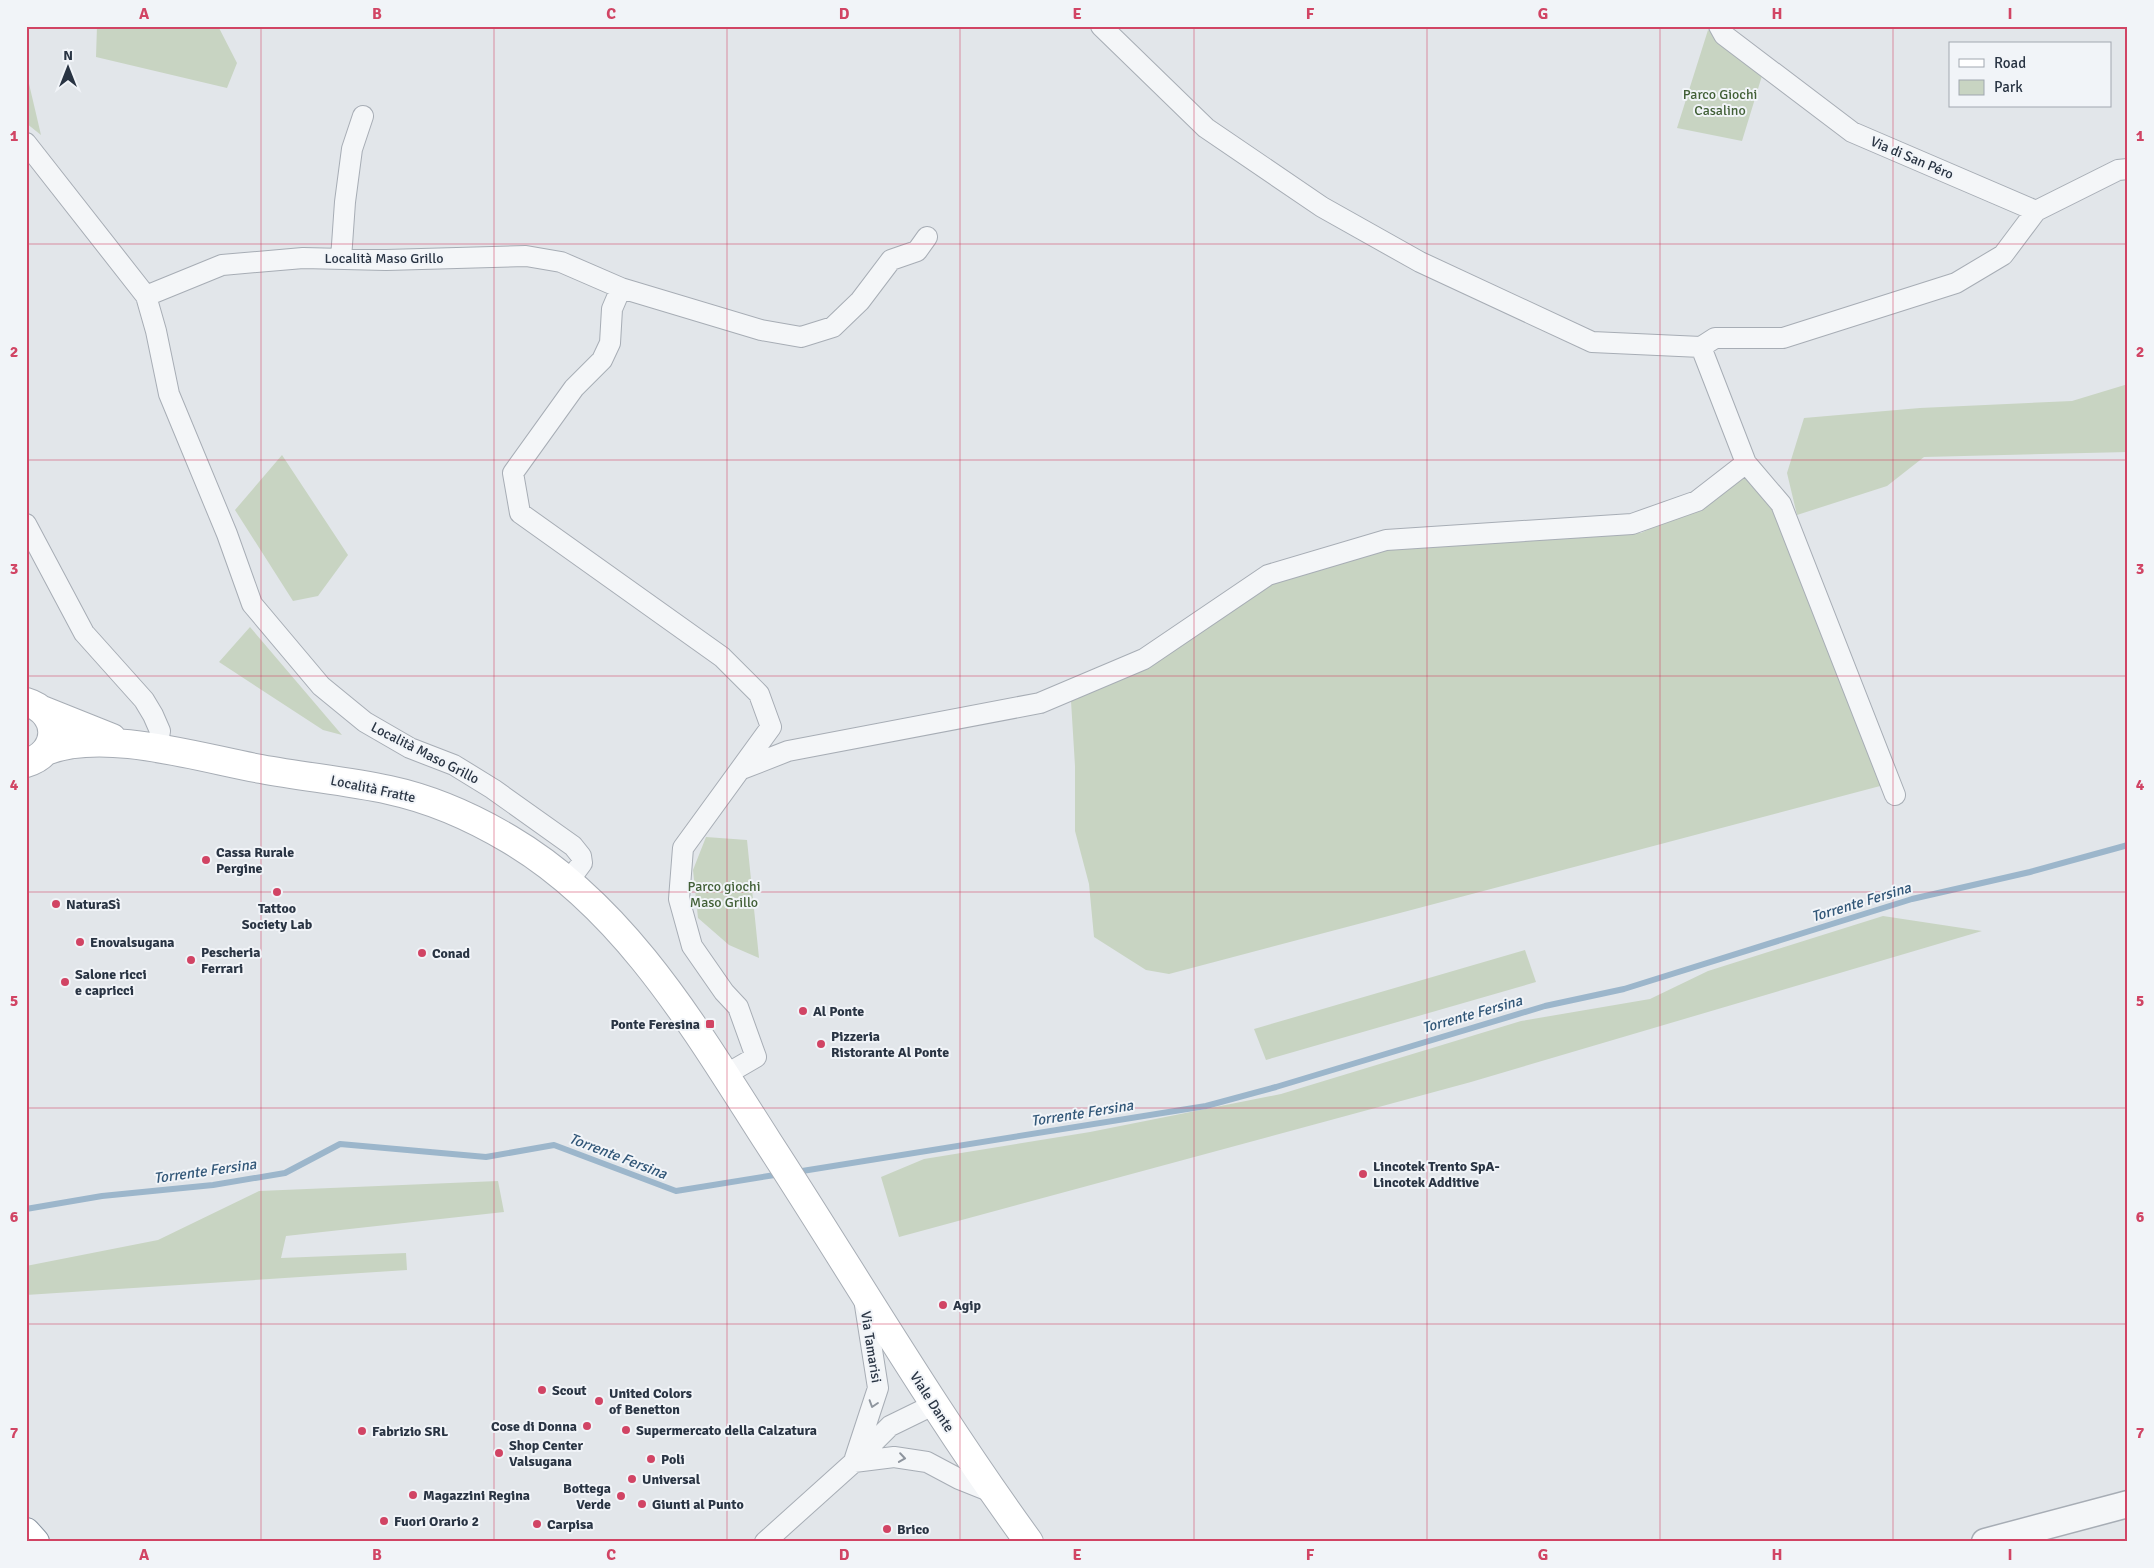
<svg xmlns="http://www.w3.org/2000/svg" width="2154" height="1568" font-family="Signika,sans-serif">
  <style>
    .green { fill: #c8d4c2 }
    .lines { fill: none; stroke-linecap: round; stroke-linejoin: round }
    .stream { stroke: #9cb6cb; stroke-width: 6 }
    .minor-casing { stroke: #a7adb5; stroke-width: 22 }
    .tertiary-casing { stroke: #a7adb5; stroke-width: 29 }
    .secondary-casing { stroke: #a7adb5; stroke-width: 30 }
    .trunk-casing { stroke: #8994a1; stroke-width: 30 }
    .minor { stroke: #f4f6f8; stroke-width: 20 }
    .tertiary { stroke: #f4f6f8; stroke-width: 26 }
    .secondary { stroke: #fff; stroke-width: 28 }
    .trunk { stroke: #fff; stroke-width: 28 }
    .oneway { stroke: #8e959e }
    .grid { fill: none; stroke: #d14464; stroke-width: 1; stroke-opacity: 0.55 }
    .poi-dot { fill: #d14464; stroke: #f1f4f8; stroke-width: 2 }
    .labels { text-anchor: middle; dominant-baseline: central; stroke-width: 4; stroke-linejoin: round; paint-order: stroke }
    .park-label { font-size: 14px; fill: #415f36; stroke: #f1f4f8 }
    .street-label { font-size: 14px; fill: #293443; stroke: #f1f4f8 }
    .poi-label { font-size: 14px; font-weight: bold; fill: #293443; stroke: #f1f4f8; text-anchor: start }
    .water-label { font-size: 15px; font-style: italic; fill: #325778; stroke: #f1f4f8 }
    .neatline { fill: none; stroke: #d14464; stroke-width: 2 }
    .grid-label { font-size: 16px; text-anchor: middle; font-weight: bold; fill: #d14464 }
  </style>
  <rect width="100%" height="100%" fill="#e2e6ea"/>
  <path class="green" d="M 97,26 L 218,26 L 237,63 L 227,88 L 96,57 Z
    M 1708,30 L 1765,66 L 1742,141 L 1677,128 Z
    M 26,71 L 41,135 L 26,123 Z
    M 2128,384 L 2128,452 L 1924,457 L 1887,486 L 1797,515 L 1787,473 L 1804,418 L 1920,408 L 2072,401 Z
    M 282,455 L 348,555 L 318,596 L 293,601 L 235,510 Z
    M 1746,468 L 1779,506 L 1884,785 L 1169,974 L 1146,970 L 1094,937 L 1089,884 L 1075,831 L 1075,766 L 1071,701 L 1172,648 L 1270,580 L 1386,546 L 1597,531 L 1641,533 L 1699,504 Z
    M 250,627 L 342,735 L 323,730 L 219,662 Z
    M 706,837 L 747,840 L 759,958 L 729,945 L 698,918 L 693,870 Z
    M 1883,916 L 1982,931 L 1471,1082 L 899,1237 L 881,1177 L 924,1159 L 1090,1132 L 1281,1094 L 1521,1021 L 1650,999 L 1708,971 Z
    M 1525,950 L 1536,982 L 1266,1060 L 1254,1029 Z
    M 498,1181 L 504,1212 L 286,1236 L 281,1258 L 406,1253 L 407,1270 L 26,1295 L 26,1266 L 158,1240 L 259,1191 Z"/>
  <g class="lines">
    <path class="stream" d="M 796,1172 L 1206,1106 L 1276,1087 L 1545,1006 L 1624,989 L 1912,899 L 2030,872 L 2128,845
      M 26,1209 L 102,1196 L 213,1185 L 285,1173 L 340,1144 L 486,1157 L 554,1145 L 676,1191 L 781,1174"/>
    <defs>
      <path id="minor" d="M 1101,26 L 1206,128 L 1322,207 L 1420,262 L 1592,342 L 1701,347 L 1715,338 L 1783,338 L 1956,283 L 2003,255 L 2036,211 L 2118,170 L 2128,169
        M 1719,26 L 1724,35 L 1852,132 L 2036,211
        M 26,143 L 146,296 L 156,331 L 169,394 L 227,534 L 252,604 L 321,686 L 365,722 L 410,748 L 454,765 L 493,789 L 573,846 L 581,856 L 582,863 L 568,882
        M 341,259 L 345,202 L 352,149 L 363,116
        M 146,296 L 222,265 L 303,258 L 386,260 L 526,256 L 561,262 L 621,288
        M 1701,347 L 1746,463 L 1781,504 L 1895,795
        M 26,524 L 84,633 L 144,700 L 153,715 L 160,731 L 157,749
        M 742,769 L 788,751 L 1040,703 L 1144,659 L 1268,575 L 1386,540 L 1632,524 L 1697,501 L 1746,463
        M 725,1075 L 756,1057 L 738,1007 L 724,992 L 692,946 L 679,899 L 683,848 L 771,727 L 759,694 L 722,657 L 520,513 L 513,473 L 574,388 L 602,360 L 610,343 L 612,309 L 621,288 L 761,330 L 801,337 L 833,327 L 860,301 L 891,260 L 917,251 L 927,237
        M 855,1458 L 878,1388 L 864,1299
        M 854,1462 L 894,1457 L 927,1462 L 959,1479 L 994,1493
        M 765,1542 L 854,1462 L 890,1426 L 933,1405"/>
      <path id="tertiary" d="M 1985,1542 L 2128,1504"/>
      <path id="secondary" d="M 26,702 C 61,712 61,753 26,763
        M 42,710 L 112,738
        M 46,751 C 105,728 200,758 261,769 C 304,777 347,781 389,790 C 431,799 472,817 509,839 C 626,908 696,1030 768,1142 C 855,1276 935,1413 1029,1542"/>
      <path id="trunk" d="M 26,1532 L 35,1542"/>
    </defs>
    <use href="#minor" class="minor-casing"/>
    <use href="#tertiary" class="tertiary-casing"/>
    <use href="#secondary" class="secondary-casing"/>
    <use href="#trunk" class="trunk-casing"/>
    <use href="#minor" class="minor"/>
    <use href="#tertiary" class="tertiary"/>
    <use href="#secondary" class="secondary"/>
    <use href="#trunk" class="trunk"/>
  </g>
  <defs><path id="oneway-chevron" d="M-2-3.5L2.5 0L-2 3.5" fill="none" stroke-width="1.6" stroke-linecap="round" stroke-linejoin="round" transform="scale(1.25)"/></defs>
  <g class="oneway">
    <use href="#oneway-chevron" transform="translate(873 1404) rotate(108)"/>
    <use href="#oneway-chevron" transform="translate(902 1458) rotate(8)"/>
  </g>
  <path class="grid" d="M 261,26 L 261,1542M 494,26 L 494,1542M 727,26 L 727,1542M 960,26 L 960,1542M 1194,26 L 1194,1542M 1427,26 L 1427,1542M 1660,26 L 1660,1542M 1893,26 L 1893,1542M 26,244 L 2128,244M 26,460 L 2128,460M 26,676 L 2128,676M 26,892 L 2128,892M 26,1108 L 2128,1108M 26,1324 L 2128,1324"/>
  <g class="poi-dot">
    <circle cx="206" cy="860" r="5"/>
    <circle cx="277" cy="892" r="5"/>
    <circle cx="56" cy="904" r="5"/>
    <circle cx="80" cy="942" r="5"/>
    <circle cx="422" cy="953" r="5"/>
    <circle cx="191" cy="960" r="5"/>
    <circle cx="65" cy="982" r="5"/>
    <circle cx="803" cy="1011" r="5"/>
    <rect x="705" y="1019" width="10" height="10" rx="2.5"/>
    <circle cx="821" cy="1044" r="5"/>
    <circle cx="1363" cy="1174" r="5"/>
    <circle cx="943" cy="1305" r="5"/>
    <circle cx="542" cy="1390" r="5"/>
    <circle cx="599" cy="1401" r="5"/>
    <circle cx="587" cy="1426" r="5"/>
    <circle cx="626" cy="1430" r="5"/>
    <circle cx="362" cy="1431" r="5"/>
    <circle cx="499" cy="1453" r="5"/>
    <circle cx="651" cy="1459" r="5"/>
    <circle cx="632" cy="1479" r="5"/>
    <circle cx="413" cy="1495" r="5"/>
    <circle cx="621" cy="1496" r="5"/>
    <circle cx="642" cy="1504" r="5"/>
    <circle cx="384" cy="1521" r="5"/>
    <circle cx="537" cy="1524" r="5"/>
    <circle cx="887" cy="1529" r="5"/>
  </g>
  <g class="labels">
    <g class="park-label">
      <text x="1720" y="94">Parco Giochi<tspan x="1720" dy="16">Casalino</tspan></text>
      <text x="724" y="886">Parco giochi<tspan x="724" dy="16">Maso Grillo</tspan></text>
    </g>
    <g class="street-label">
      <text transform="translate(1912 158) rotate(23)">Via di San Péro</text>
      <text x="384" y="258">Località Maso Grillo</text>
      <text transform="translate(425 753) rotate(27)">Località Maso Grillo</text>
      <text transform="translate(373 789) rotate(12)">Località Fratte</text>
      <text transform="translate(871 1347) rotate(81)">Via Tamarisi</text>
      <text transform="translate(932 1402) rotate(57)">Viale Dante</text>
    </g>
    <g class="poi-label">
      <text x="216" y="852">Cassa Rurale<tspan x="216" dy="16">Pergine</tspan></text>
      <text x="66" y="904">NaturaSì</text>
      <text x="277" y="908" text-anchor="middle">Tattoo<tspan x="277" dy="16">Society Lab</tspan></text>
      <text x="90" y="942">Enovalsugana</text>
      <text x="201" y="952">Pescheria<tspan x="201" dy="16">Ferrari</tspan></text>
      <text x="432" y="953">Conad</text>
      <text x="75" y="974">Salone ricci<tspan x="75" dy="16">e capricci</tspan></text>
      <text x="813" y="1011">Al Ponte</text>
      <text x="700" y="1024" text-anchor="end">Ponte Feresina</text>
      <text x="831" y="1036">Pizzeria<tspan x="831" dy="16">Ristorante Al Ponte</tspan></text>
      <text x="1373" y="1166">Lincotek Trento SpA-<tspan x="1373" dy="16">Lincotek Additive</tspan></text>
      <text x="953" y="1305">Agip</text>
      <text x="552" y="1390">Scout</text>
      <text x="609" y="1393">United Colors<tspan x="609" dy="16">of Benetton</tspan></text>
      <text x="577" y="1426" text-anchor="end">Cose di Donna</text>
      <text x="636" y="1430">Supermercato della Calzatura</text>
      <text x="372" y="1431">Fabrizio SRL</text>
      <text x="509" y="1445">Shop Center<tspan x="509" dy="16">Valsugana</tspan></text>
      <text x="661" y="1459">Poli</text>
      <text x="642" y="1479">Universal</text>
      <text x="611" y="1488" text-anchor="end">Bottega<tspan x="611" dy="16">Verde</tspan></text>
      <text x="423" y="1495">Magazzini Regina</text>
      <text x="652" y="1504">Giunti al Punto</text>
      <text x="394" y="1521">Fuori Orario 2</text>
      <text x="547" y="1524">Carpisa</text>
      <text x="897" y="1529">Brico</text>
    </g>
    <g class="water-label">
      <text transform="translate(1861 902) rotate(-17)">Torrente Fersina</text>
      <text transform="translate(1472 1014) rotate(-16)">Torrente Fersina</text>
      <text transform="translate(1082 1113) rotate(-9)">Torrente Fersina</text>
      <text transform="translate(618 1156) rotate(21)">Torrente Fersina</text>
      <text transform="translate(205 1171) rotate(-8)">Torrente Fersina</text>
    </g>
  </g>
  <rect width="2154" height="1568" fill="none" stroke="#f1f4f8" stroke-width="55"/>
  <rect x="1949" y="42" width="162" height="65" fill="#f1f4f8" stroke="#a1a7b0"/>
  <rect x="1959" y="59" width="25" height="8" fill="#ffffff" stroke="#a1a7b0"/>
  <text x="1994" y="68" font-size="15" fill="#293443">Road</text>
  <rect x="1959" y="80" width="25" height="15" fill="#c8d4c2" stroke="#a1a7b0"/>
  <text x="1994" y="92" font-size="15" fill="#293443">Park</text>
  <g transform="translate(68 68)" stroke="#f1f4f8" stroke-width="4" paint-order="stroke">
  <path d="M0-4L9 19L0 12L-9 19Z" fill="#293443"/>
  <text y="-8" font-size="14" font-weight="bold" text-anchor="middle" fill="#293443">N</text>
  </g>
  <rect x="28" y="28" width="2098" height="1512" class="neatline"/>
  <g class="grid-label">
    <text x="144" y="19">A</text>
    <text x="377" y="19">B</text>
    <text x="611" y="19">C</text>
    <text x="844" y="19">D</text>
    <text x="1077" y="19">E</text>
    <text x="1310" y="19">F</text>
    <text x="1543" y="19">G</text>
    <text x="1777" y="19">H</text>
    <text x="2010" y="19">I</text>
    <text x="14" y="141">1</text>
    <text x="2140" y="141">1</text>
    <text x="14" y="357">2</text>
    <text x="2140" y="357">2</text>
    <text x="14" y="574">3</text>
    <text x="2140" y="574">3</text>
    <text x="14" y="790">4</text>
    <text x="2140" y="790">4</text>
    <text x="14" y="1006">5</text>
    <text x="2140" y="1006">5</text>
    <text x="14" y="1222">6</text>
    <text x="2140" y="1222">6</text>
    <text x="14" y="1438">7</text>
    <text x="2140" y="1438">7</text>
    <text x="144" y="1560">A</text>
    <text x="377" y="1560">B</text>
    <text x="611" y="1560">C</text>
    <text x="844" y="1560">D</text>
    <text x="1077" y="1560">E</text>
    <text x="1310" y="1560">F</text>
    <text x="1543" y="1560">G</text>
    <text x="1777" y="1560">H</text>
    <text x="2010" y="1560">I</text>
  </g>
</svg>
